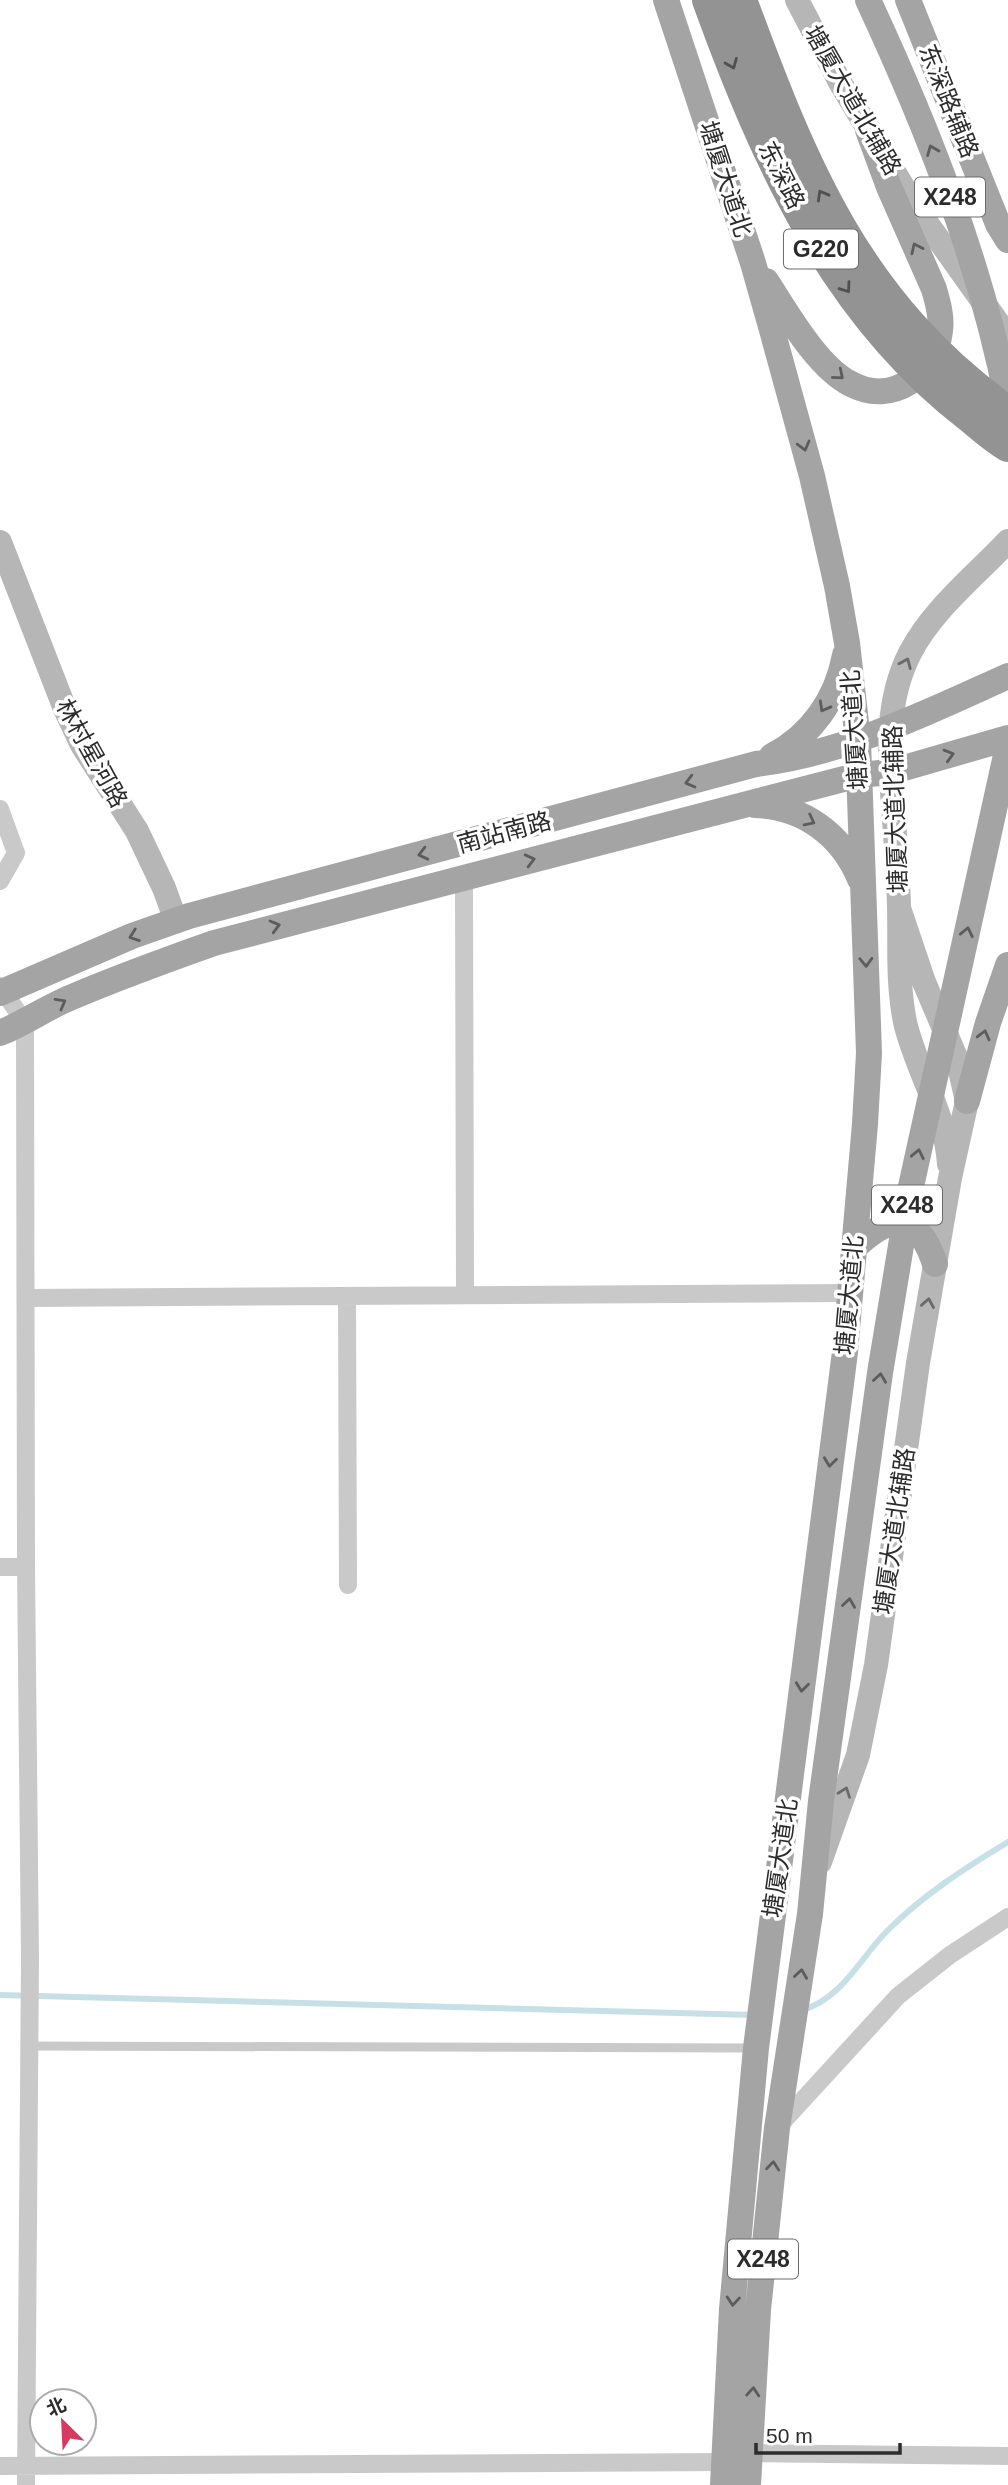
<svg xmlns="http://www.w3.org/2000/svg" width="1008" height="2485" font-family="Helvetica,'Noto Sans SC',sans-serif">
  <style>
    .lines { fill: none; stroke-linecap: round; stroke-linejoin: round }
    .stream { stroke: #c7e0e7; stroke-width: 6 }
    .lane { stroke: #c9c9c9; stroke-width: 9 }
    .street { stroke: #c9c9c9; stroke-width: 18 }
    .secondary { stroke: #b6b6b6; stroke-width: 24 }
    .primary { stroke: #a4a4a4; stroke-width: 26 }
    .highway { stroke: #939393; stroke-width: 32 }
    .oneway { stroke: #505050 }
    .oneway2 { stroke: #5c5c5c }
    .oneway3 { stroke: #6a6a6a }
    .labels { text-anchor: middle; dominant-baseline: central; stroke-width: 7; stroke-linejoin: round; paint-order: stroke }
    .shield { fill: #fff; stroke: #6b6b6b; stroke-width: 2 }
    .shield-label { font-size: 23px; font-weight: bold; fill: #2c2c2c }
    .street-label { font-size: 24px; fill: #2c2c2c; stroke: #fff }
  </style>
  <rect width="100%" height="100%" fill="#fff"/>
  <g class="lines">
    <path class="stream" d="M 0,1995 L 754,2015
      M 802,2010 C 841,2000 861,1957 887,1931 C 923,1895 965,1868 1008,1842"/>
    <path class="lane" d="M 29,2046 L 752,2048"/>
    <path class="street" d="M 0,809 L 16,853 L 0,881
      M 464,877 L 465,1295
      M 0,986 L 25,1023 L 26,1567 L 30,1958 L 26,2485
      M 347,1296 L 348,1585
      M 26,1298 L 849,1293
      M 0,1567 L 26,1567
      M 777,2128 L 898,1996 L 950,1955 L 1008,1917
      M 748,2453 L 1008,2456
      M 0,2466 L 724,2462"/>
    <path class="secondary" d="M 797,0 L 841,84 L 914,205 L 1008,337
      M 0,542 L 65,709 L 82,745 L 137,831 L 164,888 L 176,921
      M 949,1164 C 946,1114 916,1070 905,1022 C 897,982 900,945 899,905 C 898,877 896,848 894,820 C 890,763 883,706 910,653 C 933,609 975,576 1008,541
      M 820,1862 L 858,1755 L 876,1665 L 918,1363 L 950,1178 L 967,1101 L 958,1062 L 924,982 L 899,908"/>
    <path class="primary" d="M 666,0 L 753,263 L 772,330 L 812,476 L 837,586 L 847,643 L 858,741 L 869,1053 L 865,1124 L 845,1352 L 756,2048 L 732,2309 L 723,2485
      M 868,0 C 928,129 981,263 1008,403
      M 908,0 L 998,224 L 1008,240
      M 766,281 C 787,313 817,367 851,384 C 892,406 935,375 940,331 C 942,317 938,303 934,289 L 889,187 L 868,130
      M 772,756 C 811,736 837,699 845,655
      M 755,805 C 803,806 842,835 860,879
      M 0,993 L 132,936 L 189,916 L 756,764 C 846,753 926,713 1008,676
      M 0,1033 C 25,1023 47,1007 72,997 C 119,977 166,960 214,943 L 859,775 L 890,772 L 1008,738
      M 967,1101 L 988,1023 L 1008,965
      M 854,1248 C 891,1212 918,1212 935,1264
      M 748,2485 L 758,2310 L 777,2128 L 810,1914 L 821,1801 L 880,1373 L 910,1191 L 1008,746"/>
    <path class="highway" d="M 708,0 C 765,157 834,313 970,417 C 982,427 994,438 1008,446
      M 741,0 C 803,168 857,304 1008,412"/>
  </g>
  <defs><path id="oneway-chevron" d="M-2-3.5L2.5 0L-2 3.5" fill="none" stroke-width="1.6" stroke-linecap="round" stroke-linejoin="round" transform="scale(1.75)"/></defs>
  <g class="oneway">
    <use href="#oneway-chevron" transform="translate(732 64) rotate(68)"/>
    <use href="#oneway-chevron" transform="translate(822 195) rotate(-119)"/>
    <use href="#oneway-chevron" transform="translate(846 288) rotate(55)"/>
  </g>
  <g class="oneway2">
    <use href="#oneway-chevron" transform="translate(932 150) rotate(-112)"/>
    <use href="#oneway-chevron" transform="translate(916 248) rotate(-115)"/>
    <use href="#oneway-chevron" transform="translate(839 375) rotate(40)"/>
    <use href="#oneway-chevron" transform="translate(804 446) rotate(75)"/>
    <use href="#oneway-chevron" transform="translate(824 707) rotate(119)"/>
    <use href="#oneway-chevron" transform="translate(949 755) rotate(-16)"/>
    <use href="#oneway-chevron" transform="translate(690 782) rotate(165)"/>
    <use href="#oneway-chevron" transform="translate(810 821) rotate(27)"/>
    <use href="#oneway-chevron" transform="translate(423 854) rotate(166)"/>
    <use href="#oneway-chevron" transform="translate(530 860) rotate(-14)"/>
    <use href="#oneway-chevron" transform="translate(275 926) rotate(-15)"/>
    <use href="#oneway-chevron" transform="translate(967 932) rotate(-78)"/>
    <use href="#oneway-chevron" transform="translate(134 936) rotate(160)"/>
    <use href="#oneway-chevron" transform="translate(866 962) rotate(88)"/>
    <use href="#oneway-chevron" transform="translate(61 1003) rotate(-29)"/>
    <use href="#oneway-chevron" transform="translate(984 1035) rotate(-76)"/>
    <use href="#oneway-chevron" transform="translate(918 1154) rotate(-78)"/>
    <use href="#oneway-chevron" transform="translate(880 1378) rotate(-82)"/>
    <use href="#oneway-chevron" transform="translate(830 1462) rotate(97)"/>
    <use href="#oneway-chevron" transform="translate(849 1603) rotate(-82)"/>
    <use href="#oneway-chevron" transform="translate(802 1687) rotate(97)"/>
    <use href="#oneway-chevron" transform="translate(801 1974) rotate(-82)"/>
    <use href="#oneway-chevron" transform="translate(773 2166) rotate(-84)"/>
    <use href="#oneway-chevron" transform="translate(733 2301) rotate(95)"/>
    <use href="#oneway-chevron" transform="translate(753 2392) rotate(-86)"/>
  </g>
  <g class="oneway3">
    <use href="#oneway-chevron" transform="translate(906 663) rotate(-67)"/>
    <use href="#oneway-chevron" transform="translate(928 1303) rotate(-80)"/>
    <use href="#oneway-chevron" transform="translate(845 1792) rotate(-70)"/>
  </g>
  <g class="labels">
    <g class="shield">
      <rect x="915" y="177.5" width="70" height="39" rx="5"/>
      <rect x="784" y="229.5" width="74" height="39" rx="5"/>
      <rect x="872" y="1185.5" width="70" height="39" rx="5"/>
      <rect x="728" y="2239.5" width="70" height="39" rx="5"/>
    </g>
    <g class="shield-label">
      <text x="950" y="197">X248</text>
      <text x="821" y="249">G220</text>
      <text x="907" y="1205">X248</text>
      <text x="763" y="2259">X248</text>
    </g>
    <g class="street-label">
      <text transform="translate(853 100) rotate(60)">塘厦大道北辅路</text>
      <text transform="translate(949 101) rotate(68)">东深路辅路</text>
      <text transform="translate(782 175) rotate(63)">东深路</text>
      <text transform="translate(726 179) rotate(72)">塘厦大道北</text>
      <text transform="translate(854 730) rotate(-94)">塘厦大道北</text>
      <text transform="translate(92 753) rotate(61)">林村星河路</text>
      <text transform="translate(895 809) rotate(-92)">塘厦大道北辅路</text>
      <text transform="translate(504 832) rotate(-15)">南站南路</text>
      <text transform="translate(849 1295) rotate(-85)">塘厦大道北</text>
      <text transform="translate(894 1531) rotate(-82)">塘厦大道北辅路</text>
      <text transform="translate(780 1858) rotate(-82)">塘厦大道北</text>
    </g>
  </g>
  <g transform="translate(63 2422) rotate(336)"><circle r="33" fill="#ffffff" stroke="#ababab" stroke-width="2"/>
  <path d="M0-5L12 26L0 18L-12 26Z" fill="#d73a60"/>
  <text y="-10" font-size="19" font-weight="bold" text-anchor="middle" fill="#2c2c2c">北</text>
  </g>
  <path d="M756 2443v10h144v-10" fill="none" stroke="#2c2c2c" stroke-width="3.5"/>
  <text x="766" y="2443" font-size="21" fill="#2c2c2c" stroke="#ffffff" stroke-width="5" paint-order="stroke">50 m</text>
</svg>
